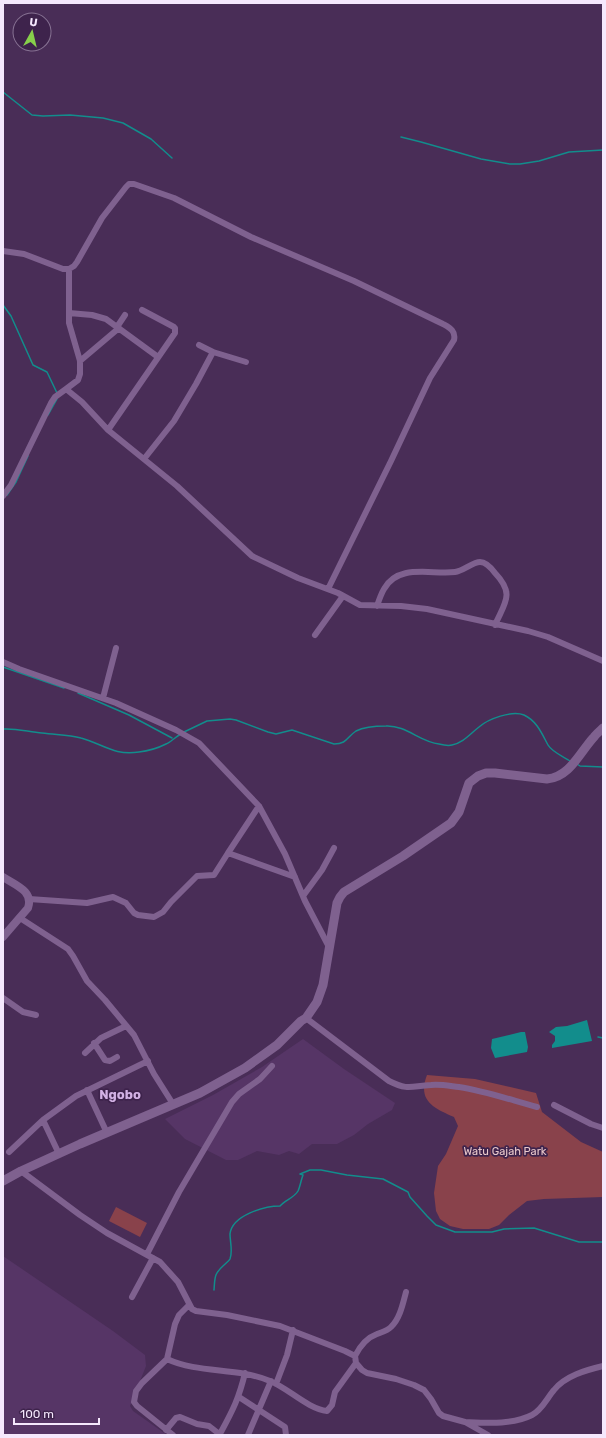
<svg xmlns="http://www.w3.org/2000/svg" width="606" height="1438" font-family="Rubik,sans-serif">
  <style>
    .built { fill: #563566 }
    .green { fill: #89424b }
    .water { fill: #128d8c }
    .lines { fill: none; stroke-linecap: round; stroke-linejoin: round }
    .stream { stroke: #128d8c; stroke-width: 1.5 }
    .minor { stroke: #7f618f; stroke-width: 6 }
    .tertiary { stroke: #7f618f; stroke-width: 8 }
    .secondary { stroke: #7f618f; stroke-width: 9 }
    .labels { text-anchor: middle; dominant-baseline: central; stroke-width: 3.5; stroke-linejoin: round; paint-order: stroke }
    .park-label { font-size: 11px; fill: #eac9cb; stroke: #3e234c }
    .quarter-label { font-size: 13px; font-weight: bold; fill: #d2b1e4; stroke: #3e234c }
  </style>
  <rect width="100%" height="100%" fill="#492d57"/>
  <path class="built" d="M 303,1039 L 344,1069 L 395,1103 L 392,1110 L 368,1124 L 354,1135 L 337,1144 L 312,1144 L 299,1154 L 289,1151 L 279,1155 L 257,1151 L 238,1160 L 226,1160 L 185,1139 L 165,1119 L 213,1095 L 262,1067 Z
    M 3,1256 L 113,1331 L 145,1355 L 146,1366 L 130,1406 L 133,1411 L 167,1435 L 3,1435 Z"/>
  <path class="green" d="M 427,1075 L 475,1079 L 536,1093 L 542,1112 L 581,1142 L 603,1152 L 603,1197 L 544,1199 L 527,1201 L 509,1215 L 499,1225 L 489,1229 L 463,1229 L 450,1226 L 440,1219 L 436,1211 L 434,1193 L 438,1166 L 446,1154 L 458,1126 L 454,1117 C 434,1108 417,1101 427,1075 Z
    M 116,1207 L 147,1223 L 140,1237 L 109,1221 Z"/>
  <path class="water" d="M 587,1020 L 592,1041 L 552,1048 L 552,1045 L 555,1041 L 555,1036 L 549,1032 L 556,1027 L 567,1026 Z
    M 521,1032 L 525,1032 L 528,1047 L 527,1052 L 495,1058 L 491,1048 L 492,1039 Z"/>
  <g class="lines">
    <path class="stream" d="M 3,92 L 32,115 L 43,116 L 70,115 L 103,118 L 123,123 L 151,139 L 172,158
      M 401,137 L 421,142 L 481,159 L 510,164 L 520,164 L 539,161 L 569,152 L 603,150
      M 3,305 L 11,316 L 33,365 L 47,372 L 57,393
      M 48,415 L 57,399
      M 7,495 L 16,482 L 28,456
      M 3,667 L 64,688
      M 78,693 L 129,715 L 172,738
      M 3,729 C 16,728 29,732 42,733 C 56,735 68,734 81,738 C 103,744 114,756 139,752 C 148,751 158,748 166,744 C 171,742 175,737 181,734
      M 184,732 L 207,721 L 230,719 L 236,720 L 268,732 L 276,734 L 292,730 L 334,744 C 347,744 347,737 356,731 C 364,727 377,726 386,726 C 406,725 420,742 439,744 C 443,745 448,746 452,745 C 463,743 470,734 479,727 C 488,719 512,710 524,715 C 537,721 542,734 548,745 C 552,752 564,757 570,761
      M 577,764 L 580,766 L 603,767
      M 598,1037 L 603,1038
      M 214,1290 C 215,1277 214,1274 224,1265 C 226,1263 229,1261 230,1259 C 233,1251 230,1242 230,1234 C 232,1215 265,1206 280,1206 C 285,1200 294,1198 298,1191 C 300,1187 301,1180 303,1175 L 300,1174 L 310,1170 L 321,1170 L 347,1175 L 383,1179 L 408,1192 L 410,1197 L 427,1216 L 436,1225 L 455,1232 L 492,1232 L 504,1229 L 534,1228 L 579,1242 L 603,1242"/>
    <path class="minor" d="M 3,251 L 24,254 L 63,269 L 69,269 L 74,266 L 77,262 L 102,218 L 126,187 L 129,184 L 134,184 L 174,198 L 251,237 L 354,281 L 443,324 C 450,328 456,331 454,340 L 430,378 L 391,461 L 328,589
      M 69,313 L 92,315 L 106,319 L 158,357
      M 117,327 L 125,315
      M 199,345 L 213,352
      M 80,361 L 119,328
      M 66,389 L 78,380 L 80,374 L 80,361 L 69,323 L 69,269
      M 108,430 L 175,333 L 175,328 L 174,327 L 142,310
      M 144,459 L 174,421 L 196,384 L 213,352 L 246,362
      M 3,496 L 11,485 L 51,403 L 55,397 L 66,389 L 82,402 L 108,430 L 177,486 L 252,556 L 298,578 L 338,593 L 360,605 L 401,606 L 427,609 L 528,631 L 548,637 L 603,661
      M 377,606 C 379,600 381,594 384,589 C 398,563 432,575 455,572 C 463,571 473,562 480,562 C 486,562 492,569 495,573 C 515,594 505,602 495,625
      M 315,635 L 343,596
      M 3,662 L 19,669 L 116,703 L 176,730 L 199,743 L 259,806 L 285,854 L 305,901 L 329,947
      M 103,698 L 116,648
      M 228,853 L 259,806
      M 303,896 L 322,870 L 334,848
      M 29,899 L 87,903 L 113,897 L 126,903 L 134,913 L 138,915 L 154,917 L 163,912 L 171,902 L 197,876 L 214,875 L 228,853 L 295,877
      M 20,918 L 68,949 L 73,956 L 87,981 L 105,1000 L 134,1035 L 154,1074 L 173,1104
      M 3,998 L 23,1012 L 36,1015
      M 306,1018 L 389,1081 C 409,1091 411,1086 431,1085 C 440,1084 450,1086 459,1087 C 485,1091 511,1100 537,1107
      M 94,1043 L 105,1060 L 110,1061 L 117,1057
      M 85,1053 L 101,1038 L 126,1026
      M 87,1090 L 107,1133
      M 554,1105 L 591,1124 L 603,1128
      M 43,1120 L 59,1154
      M 9,1152 L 43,1120 L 76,1096 L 148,1061
      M 21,1171 L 80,1215 L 107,1233 L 160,1262 L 178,1282 L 192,1309 L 196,1311 L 227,1315 L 280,1326 L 345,1351 L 355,1356 L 356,1363 L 362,1370 L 367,1373 L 396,1379 L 414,1385 L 424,1390 L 431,1399 L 439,1413 L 443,1416 L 465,1422 L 488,1435
      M 147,1254 L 179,1192 L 232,1102 L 239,1094 L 260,1079 L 272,1066
      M 132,1297 L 153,1258
      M 355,1356 C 360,1346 366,1338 377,1334 C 382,1332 387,1331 391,1327 C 400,1319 403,1303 406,1292
      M 167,1359 C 199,1374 237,1367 270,1381 C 288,1388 308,1409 327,1411 L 332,1405 L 335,1392 L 356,1363
      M 276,1384 L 287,1355 L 293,1330
      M 239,1397 L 285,1427 L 286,1435
      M 465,1422 C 487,1423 512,1425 532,1415 C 542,1410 547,1398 554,1390 C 565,1376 586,1370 603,1366
      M 166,1430 L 176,1418 L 180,1417 L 197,1424 L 209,1426 L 218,1433 L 221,1432 C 233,1410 239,1398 245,1373
      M 173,1435 L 137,1406 L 134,1402 L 136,1391 L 142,1383 L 167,1359 L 175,1324 L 179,1315 L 189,1305
      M 248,1435 L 271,1381"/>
    <path class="tertiary" d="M 3,877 C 15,885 34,891 28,908 L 3,937"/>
    <path class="secondary" d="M 3,1181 L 21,1171 L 80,1144 L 200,1093 L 245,1068 L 277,1045 L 301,1021 L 306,1018 L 317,1002 L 323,985 L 337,903 L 340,897 L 344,892 L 403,856 L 451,823 L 459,812 L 469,783 L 478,776 L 486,773 L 495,773 L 547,779 C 570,777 580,752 594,737 C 596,734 600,731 603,728"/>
  </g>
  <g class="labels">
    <g class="park-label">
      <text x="505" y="1151">Watu Gajah Park</text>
    </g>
    <g class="quarter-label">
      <text x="120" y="1094">Ngobo</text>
    </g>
  </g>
  <rect width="606" height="1438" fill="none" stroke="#f5e8fd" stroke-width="8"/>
  <g transform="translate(32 32) rotate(8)"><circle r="19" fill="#3e234c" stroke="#877293"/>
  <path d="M0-3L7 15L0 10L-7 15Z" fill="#87cf4b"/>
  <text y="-6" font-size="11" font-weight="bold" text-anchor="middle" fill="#f5e8fd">U</text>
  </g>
  <path d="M14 1418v6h85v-6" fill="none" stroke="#f5e8fd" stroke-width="2"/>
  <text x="20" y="1418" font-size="12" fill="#f5e8fd" stroke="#3e234c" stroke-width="3" paint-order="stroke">100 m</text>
</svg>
